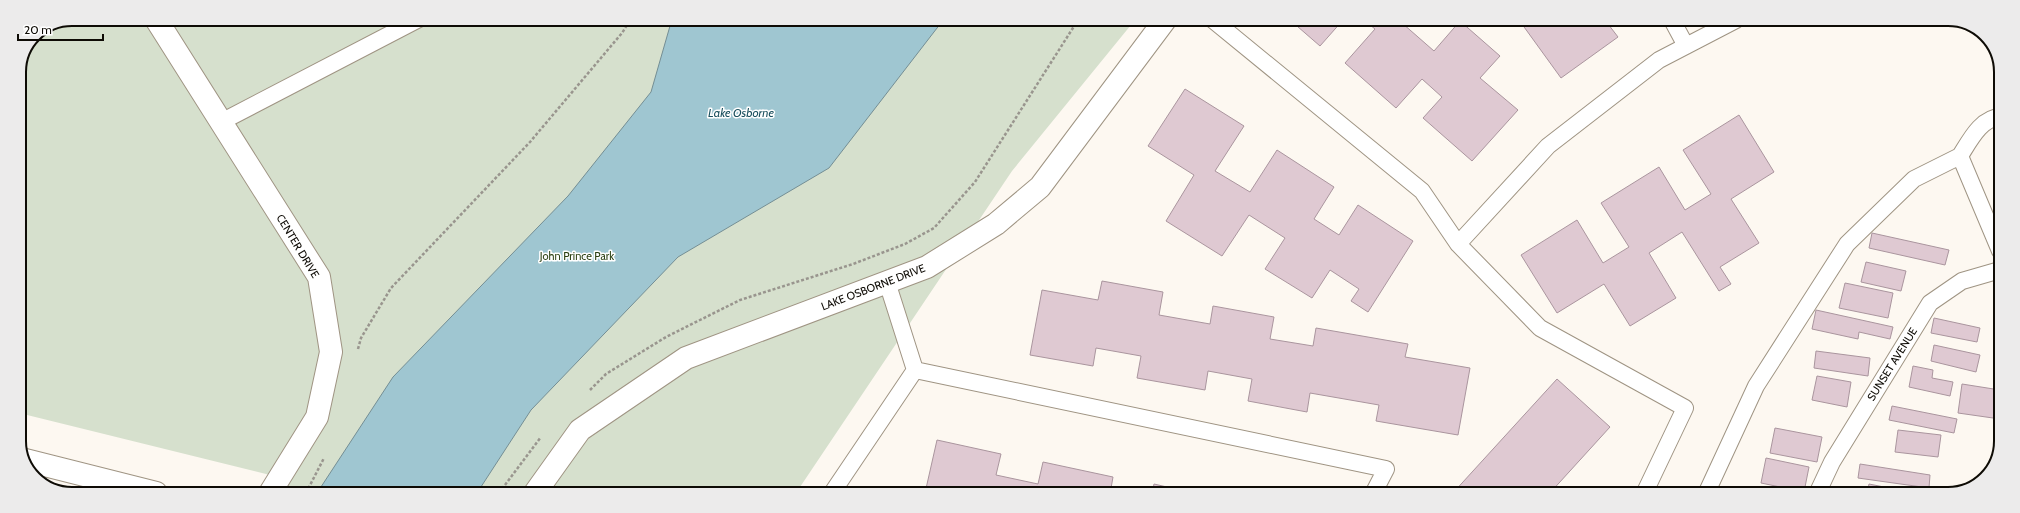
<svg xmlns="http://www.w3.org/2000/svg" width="2020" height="513" font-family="Cabin,sans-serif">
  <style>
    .green { fill: #d6e0cd }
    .water { fill: #9fc6d1; stroke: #748e94 }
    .building { fill: #dfc9d2; stroke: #aa959e }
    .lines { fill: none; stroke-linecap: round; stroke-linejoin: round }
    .service-casing { stroke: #9f9483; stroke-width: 18 }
    .minor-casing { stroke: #9f9483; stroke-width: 24 }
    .tertiary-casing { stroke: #9f9483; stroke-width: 24 }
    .path { stroke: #99958e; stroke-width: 2.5; stroke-dasharray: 3 2; stroke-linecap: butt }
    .service { stroke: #fff; stroke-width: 16 }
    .minor { stroke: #fff; stroke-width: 22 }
    .tertiary { stroke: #fff; stroke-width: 22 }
    .labels { text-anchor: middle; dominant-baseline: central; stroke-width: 3; stroke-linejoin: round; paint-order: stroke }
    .street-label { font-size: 11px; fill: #0e0b05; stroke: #fff }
    .park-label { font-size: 11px; fill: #2c4113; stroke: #fff }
    .water-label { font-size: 12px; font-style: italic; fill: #1b505e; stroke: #fff }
    .rim { fill: none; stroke: #0e0b05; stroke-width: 2 }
  </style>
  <rect width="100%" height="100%" fill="#fdf8f1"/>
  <path class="green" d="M 72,19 L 1135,20 L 1012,171 L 796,493 L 277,493 L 286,479 L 19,413 L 19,72 L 35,34 Z"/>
  <path class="water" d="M 672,19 L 944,19 L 829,168 L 678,257 L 531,410 L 477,493 L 317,493 L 393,377 L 568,196 L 651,92 Z"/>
  <path class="building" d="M 1290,20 L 1343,20 L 1320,46 Z
    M 1364,20 L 1405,20 L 1402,23 L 1434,51 L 1460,21 L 1500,56 L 1480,78 L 1518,110 L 1472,161 L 1423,118 L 1442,97 L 1422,79 L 1396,108 L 1345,63 L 1375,29 Z
    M 1519,20 L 1605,20 L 1618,37 L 1561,78 Z
    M 1185,89 L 1244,126 L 1215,171 L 1250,192 L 1277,150 L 1334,187 L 1314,219 L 1339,235 L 1358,205 L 1413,241 L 1368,312 L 1351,301 L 1359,289 L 1330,270 L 1312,298 L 1265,269 L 1285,238 L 1249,215 L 1222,256 L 1166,221 L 1194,175 L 1148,146 Z
    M 1739,115 L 1774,172 L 1731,199 L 1759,243 L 1720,267 L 1731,284 L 1719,291 L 1682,232 L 1649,253 L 1676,298 L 1630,326 L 1604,284 L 1557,313 L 1521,255 L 1577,220 L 1603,263 L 1629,247 L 1601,203 L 1659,167 L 1685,210 L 1711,194 L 1683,150 Z
    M 1872,233 L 1949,250 L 1945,265 L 1869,248 Z
    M 1866,262 L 1906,271 L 1901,291 L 1861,282 Z
    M 1102,281 L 1163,292 L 1159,315 L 1210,324 L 1213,306 L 1274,317 L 1270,339 L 1313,346 L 1316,328 L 1408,344 L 1405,357 L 1470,368 L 1458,435 L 1376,421 L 1379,405 L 1310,393 L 1307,412 L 1248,401 L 1252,379 L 1208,371 L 1205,390 L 1137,378 L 1141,356 L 1096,348 L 1093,366 L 1030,355 L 1042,290 L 1098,300 Z
    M 1845,283 L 1893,293 L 1888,318 L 1839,308 Z
    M 1816,310 L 1893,327 L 1890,339 L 1859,332 L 1858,339 L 1812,329 Z
    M 1934,318 L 1980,328 L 1977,342 L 1931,333 Z
    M 1934,345 L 1980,355 L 1976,372 L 1931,361 Z
    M 1816,351 L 1870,358 L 1868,376 L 1814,368 Z
    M 1913,366 L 1933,370 L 1932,378 L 1953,382 L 1950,396 L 1909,387 Z
    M 1817,376 L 1851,382 L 1847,407 L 1812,400 Z
    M 1557,379 L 1610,427 L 1549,494 L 1452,494 Z
    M 1962,384 L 2000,390 L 2000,419 L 1958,413 Z
    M 1892,406 L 1957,419 L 1954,433 L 1889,420 Z
    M 1775,428 L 1822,437 L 1817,462 L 1770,453 Z
    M 1898,430 L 1941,435 L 1938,457 L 1895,452 Z
    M 937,440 L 1001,454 L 996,475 L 1038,484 L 1043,462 L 1113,477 L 1110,494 L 925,493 Z
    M 1766,458 L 1809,467 L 1804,492 L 1761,483 Z
    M 1860,464 L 1930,475 L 1929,488 L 1858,478 Z
    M 1154,484 L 1197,494 L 1152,494 Z
    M 1869,484 L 1914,493 L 1914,494 L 1867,494 Z
    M 1743,488 L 1770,494 L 1742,494 Z"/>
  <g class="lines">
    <defs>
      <path id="service" d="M 1213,20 L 1422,191 L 1458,244 L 1540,328 L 1685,408 L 1644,494
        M 1672,20 L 1686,46
        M 221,122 L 419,19
        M 1960,156 C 1969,142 1981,117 2001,117
        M 1458,244 L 1548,146 L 1659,60 L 1736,20
        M 887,282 L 915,370 L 1386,469 L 1373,494
        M 832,493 L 915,370
        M 1706,494 L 1756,386 L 1847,244 L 1914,179 L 1960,156 L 2000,251
        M 1817,494 L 1832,462 L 1930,303 L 1962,281 L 2000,270"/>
      <path id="minor" d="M 156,19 L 319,277 L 331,352 L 317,417 L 270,493"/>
      <path id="tertiary" d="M 25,460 L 156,493
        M 535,493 L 580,430 L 686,358 L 927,267 L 996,224 L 1040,187 L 1165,20"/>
    </defs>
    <use href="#service" class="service-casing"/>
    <use href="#minor" class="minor-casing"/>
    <use href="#tertiary" class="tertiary-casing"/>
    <path class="path" d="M 358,349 L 361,338 L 391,288 L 530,142 L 622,33 L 631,19
      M 590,390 L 606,374 L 666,337 L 740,300 L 853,264 L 905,244 L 934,228 L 975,182 L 1078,20
      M 306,493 L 324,458
      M 499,493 L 541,437"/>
    <use href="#service" class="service"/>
    <use href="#minor" class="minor"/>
    <use href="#tertiary" class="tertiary"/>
  </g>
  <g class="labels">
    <g class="street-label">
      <text transform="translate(298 246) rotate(59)">CENTER DRIVE</text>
      <text transform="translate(873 287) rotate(-21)">LAKE OSBORNE DRIVE</text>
      <text transform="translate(1892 364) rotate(-58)">SUNSET AVENUE</text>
    </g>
    <g class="park-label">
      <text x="577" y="256">John Prince Park</text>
    </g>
    <g class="water-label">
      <text x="741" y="112">Lake Osborne</text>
    </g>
  </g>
  <path d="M0 0H2020V513H0ZM72 26H1948A46 46 0 0 1 1994 72V441A46 46 0 0 1 1948 487H72A46 46 0 0 1 26 441V72A46 46 0 0 1 72 26Z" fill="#ecebeb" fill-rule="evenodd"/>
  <path class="rim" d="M72 26H1948A46 46 0 0 1 1994 72V441A46 46 0 0 1 1948 487H72A46 46 0 0 1 26 441V72A46 46 0 0 1 72 26Z"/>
  <path d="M18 34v6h85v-6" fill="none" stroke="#0e0b05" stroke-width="2"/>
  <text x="24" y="34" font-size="12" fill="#0e0b05" stroke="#ffffff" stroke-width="3" paint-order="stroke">20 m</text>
</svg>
